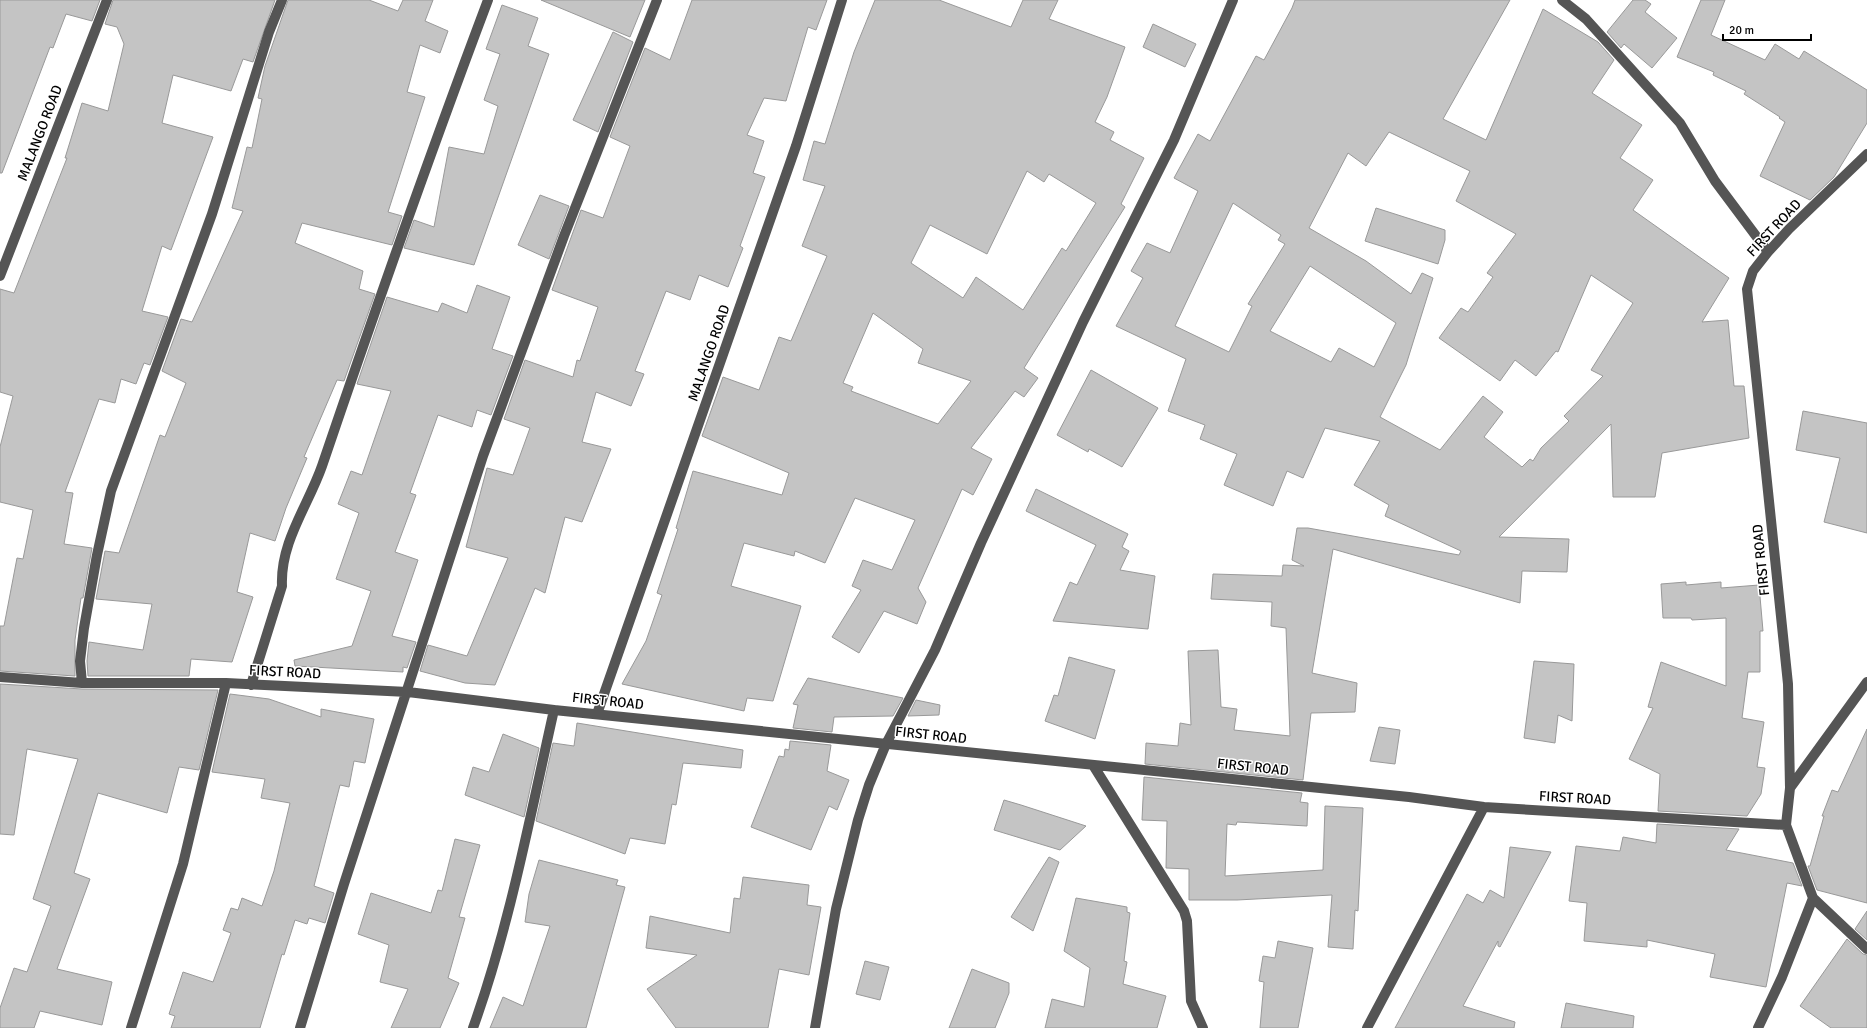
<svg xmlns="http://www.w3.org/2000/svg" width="1867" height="1028" font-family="Signika,sans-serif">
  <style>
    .building { fill: #c4c4c4; stroke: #999; fill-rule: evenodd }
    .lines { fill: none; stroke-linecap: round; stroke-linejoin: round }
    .minor { stroke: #555; stroke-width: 10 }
    .labels { text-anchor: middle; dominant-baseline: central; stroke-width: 3; stroke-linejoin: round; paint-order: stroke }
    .street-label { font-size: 14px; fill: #000; stroke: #fff }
  </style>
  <rect width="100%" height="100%" fill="#fff"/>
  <path class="building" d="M 0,0 L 100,0 L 92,21 L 66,14 L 53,48 L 50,47 L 2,173 L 0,173 Z
    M 113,0 L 275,0 L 253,62 L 243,59 L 231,91 L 173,75 L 162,123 L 213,137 L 171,250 L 162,246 L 142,311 L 168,317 L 150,365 L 144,363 L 136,384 L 121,379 L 115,403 L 99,399 L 65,492 L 73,493 L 64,544 L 92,548 L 83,598 L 81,598 L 75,640 L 75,676 L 0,671 L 0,626 L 4,626 L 17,558 L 23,559 L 33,510 L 0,502 L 0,447 L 13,396 L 0,392 L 0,289 L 14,293 L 67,158 L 65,158 L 82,103 L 108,111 L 124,44 L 117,27 L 105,24 Z
    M 288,0 L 369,0 L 398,11 L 403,0 L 433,0 L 425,21 L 448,31 L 440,53 L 420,45 L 407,92 L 425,97 L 388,212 L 402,216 L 392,245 L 302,223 L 295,243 L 363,271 L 359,289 L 375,294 L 344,381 L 337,380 L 304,457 L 307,458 L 286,508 L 275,541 L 250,533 L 237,592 L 253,597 L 232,662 L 191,659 L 189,676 L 88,676 L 87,661 L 89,642 L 143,650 L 152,604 L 96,599 L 105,551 L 119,553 L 160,435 L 165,437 L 186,383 L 162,371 L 181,319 L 192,322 L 243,211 L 232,208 L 247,147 L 252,148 L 262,99 L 258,98 L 265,66 Z
    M 541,0 L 645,0 L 630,37 Z
    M 692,0 L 827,0 L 816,30 L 808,27 L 786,101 L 764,98 L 747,135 L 764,141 L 753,173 L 765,177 L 740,246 L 743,248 L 728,287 L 699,275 L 690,300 L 666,291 L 635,371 L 644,374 L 631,406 L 596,392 L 582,442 L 611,449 L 582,522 L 565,517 L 545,593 L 535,588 L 495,685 L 465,683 L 420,671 L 428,645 L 467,656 L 508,558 L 466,547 L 487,468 L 513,475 L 530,428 L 504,419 L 525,360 L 573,377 L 577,360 L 580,361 L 598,307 L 552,290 L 581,210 L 603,218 L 630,146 L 610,137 L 645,48 L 670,60 Z
    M 875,0 L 939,0 L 1011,27 L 1023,0 L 1058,0 L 1049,19 L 1125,47 L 1107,97 L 1095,122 L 1114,132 L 1110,140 L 1144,158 L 1121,204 L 1125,207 L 1024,368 L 1038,378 L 1024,397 L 1015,391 L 971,448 L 992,459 L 973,495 L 962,489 L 918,588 L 926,602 L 917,624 L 884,611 L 859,653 L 832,637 L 861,590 L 852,586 L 863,560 L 892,570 L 915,520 L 855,498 L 825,563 L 795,551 L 794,556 L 744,543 L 731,586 L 801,606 L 773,701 L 747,698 L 744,711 L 622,684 L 646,641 L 662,595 L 657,593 L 678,529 L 676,528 L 693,471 L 782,495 L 789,473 L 702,436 L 723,377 L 759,390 L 779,337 L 791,341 L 827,256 L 802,246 L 825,186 L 803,180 L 814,141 L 825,144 L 854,52 ZM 1027,171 L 1044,182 L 1049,174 L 1096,203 L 1066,251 L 1062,248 L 1023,310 L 976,277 L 963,298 L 911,263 L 930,225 L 987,254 ZM 873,313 L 923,349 L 918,363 L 971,381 L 938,424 L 851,391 L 853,387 L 843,383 Z
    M 1295,0 L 1510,0 L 1443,119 L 1486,140 L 1543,9 L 1598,42 L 1614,60 L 1592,93 L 1642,125 L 1620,158 L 1653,180 L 1633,210 L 1729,278 L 1702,322 L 1728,320 L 1734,386 L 1744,386 L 1749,438 L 1662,453 L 1655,497 L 1613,497 L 1611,424 L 1499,537 L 1569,539 L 1567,572 L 1522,571 L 1520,603 L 1333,549 L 1312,673 L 1357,683 L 1355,712 L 1311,713 L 1303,780 L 1145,764 L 1146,743 L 1178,746 L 1180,723 L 1191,725 L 1188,651 L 1218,650 L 1221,707 L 1237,709 L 1234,730 L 1290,736 L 1286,628 L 1271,626 L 1272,602 L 1211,599 L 1213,574 L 1282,576 L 1283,565 L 1304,566 L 1292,560 L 1297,528 L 1308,528 L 1459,555 L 1461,551 L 1385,516 L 1389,505 L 1354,485 L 1380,441 L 1325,428 L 1303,478 L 1287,471 L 1273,506 L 1224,485 L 1237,454 L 1200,439 L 1205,425 L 1168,411 L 1186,359 L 1116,326 L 1143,278 L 1131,271 L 1147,243 L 1170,253 L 1198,191 L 1174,178 L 1198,134 L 1210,141 L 1256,56 L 1264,60 L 1292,8 ZM 1389,132 L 1470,171 L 1456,201 L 1516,234 L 1487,273 L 1493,277 L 1468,312 L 1461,308 L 1439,338 L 1500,381 L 1515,360 L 1536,376 L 1556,351 L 1558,352 L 1591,275 L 1633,303 L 1591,370 L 1603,376 L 1564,416 L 1569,421 L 1541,448 L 1533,461 L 1530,459 L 1522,467 L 1484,437 L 1503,412 L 1483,396 L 1440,450 L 1380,417 L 1406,365 L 1433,278 L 1422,273 L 1411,294 L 1366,261 L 1309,228 L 1348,153 L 1366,166 ZM 1233,203 L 1281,235 L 1278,240 L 1285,244 L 1248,304 L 1252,306 L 1229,352 L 1175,326 ZM 1310,266 L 1396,323 L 1374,367 L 1339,348 L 1331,362 L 1270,331 Z
    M 1633,0 L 1645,0 L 1651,4 L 1645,12 L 1677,38 L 1652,68 L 1624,44 L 1621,48 L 1607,32 Z
    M 1701,0 L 1725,0 L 1711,35 L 1765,60 L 1775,44 L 1799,59 L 1804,51 L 1867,90 L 1867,123 L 1834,177 L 1810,200 L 1760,176 L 1785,122 L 1779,118 L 1780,117 L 1744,94 L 1746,91 L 1713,75 L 1714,72 L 1677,57 Z
    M 502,5 L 538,18 L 528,46 L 549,54 L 474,265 L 404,248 L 414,220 L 434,227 L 449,147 L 484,154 L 498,106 L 484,100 L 500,54 L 486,49 Z
    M 1153,24 L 1196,44 L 1185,67 L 1143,47 Z
    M 613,32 L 633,42 L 598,132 L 573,120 Z
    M 540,195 L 569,206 L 549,259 L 518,245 Z
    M 1376,208 L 1445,230 L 1445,240 L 1438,264 L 1365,241 Z
    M 477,285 L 510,297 L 492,349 L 513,356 L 491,415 L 477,410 L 472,427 L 438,415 L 410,493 L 416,495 L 395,552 L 418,560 L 392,636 L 416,642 L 407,668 L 403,667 L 403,672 L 295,666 L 294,660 L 352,646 L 371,591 L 336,579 L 359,513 L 338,504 L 351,471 L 362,475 L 391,391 L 357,384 L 387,297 L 438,312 L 442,303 L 467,313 Z
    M 1091,370 L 1158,408 L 1122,467 L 1089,449 L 1088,452 L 1057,435 Z
    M 1803,411 L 1867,423 L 1867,533 L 1824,522 L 1840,458 L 1796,450 Z
    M 1036,489 L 1128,534 L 1122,547 L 1129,551 L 1120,570 L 1155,576 L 1148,629 L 1053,621 L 1070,582 L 1077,585 L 1096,545 L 1026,511 Z
    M 1686,582 L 1686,585 L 1721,582 L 1721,588 L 1759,585 L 1763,631 L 1760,631 L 1760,672 L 1748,672 L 1742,718 L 1764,722 L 1757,767 L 1765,768 L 1761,794 L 1747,816 L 1658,811 L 1660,774 L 1629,759 L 1653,708 L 1648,707 L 1661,662 L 1726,686 L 1726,618 L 1692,620 L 1691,618 L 1663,618 L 1661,584 Z
    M 1069,657 L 1115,670 L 1095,739 L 1045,721 L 1054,695 L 1058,696 Z
    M 1534,661 L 1574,664 L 1572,721 L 1558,715 L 1555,743 L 1524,738 Z
    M 808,678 L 903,698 L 893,716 L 834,717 L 832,732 L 793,728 L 798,705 L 793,704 Z
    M 0,684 L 82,689 L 218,690 L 199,770 L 179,767 L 167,813 L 98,793 L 74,873 L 90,879 L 57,969 L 112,982 L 102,1025 L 40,1011 L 34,1028 L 0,1028 L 0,1008 L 14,968 L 27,972 L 51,906 L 33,899 L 78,759 L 27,749 L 14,835 L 0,834 Z
    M 230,694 L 269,699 L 321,717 L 321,709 L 374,719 L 365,763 L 354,761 L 349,787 L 340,785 L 314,886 L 334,893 L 325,923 L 309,918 L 307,924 L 295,920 L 284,955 L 282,954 L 260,1028 L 171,1028 L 175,1016 L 169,1014 L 183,972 L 213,982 L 231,933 L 223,930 L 231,908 L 238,910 L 242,898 L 262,906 L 274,871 L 290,803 L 261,798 L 265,779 L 212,772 Z
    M 916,700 L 940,705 L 939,715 L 908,716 Z
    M 577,723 L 743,750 L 741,768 L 683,763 L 676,805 L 672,804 L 665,844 L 630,838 L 625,854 L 536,821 L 553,743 L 574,746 Z
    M 1379,727 L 1400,730 L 1395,764 L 1370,761 Z
    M 1867,729 L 1867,903 L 1817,890 L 1808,866 L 1810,866 L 1824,816 L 1822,816 L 1832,790 L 1838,792 Z
    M 503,734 L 539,748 L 524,817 L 465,795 L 473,767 L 489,772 Z
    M 790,741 L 831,745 L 827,771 L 849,780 L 837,810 L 829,806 L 811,850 L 751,827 L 779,756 L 784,757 L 785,749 L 789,750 Z
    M 1144,777 L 1302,793 L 1300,802 L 1308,803 L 1307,826 L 1237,822 L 1236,825 L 1227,824 L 1225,876 L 1323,870 L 1325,806 L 1363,808 L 1358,911 L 1355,910 L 1353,949 L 1328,947 L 1332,895 L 1237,900 L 1189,900 L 1189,869 L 1166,868 L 1167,821 L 1142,820 Z
    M 1004,800 L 1021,805 L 1086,826 L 1060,850 L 994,830 Z
    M 1657,824 L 1739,829 L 1726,850 L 1793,863 L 1802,886 L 1787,883 L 1766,987 L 1710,977 L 1715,954 L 1647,940 L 1647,947 L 1584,941 L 1587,903 L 1569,901 L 1576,846 L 1620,851 L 1623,837 L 1656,843 Z
    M 455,839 L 480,845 L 459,917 L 465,918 L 448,978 L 459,983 L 440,1028 L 391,1028 L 408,989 L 380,982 L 389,945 L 358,934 L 371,893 L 431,913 L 438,890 L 442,891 Z
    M 1510,847 L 1551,852 L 1500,947 L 1498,946 L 1498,941 L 1463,1006 L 1515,1022 L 1514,1028 L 1395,1028 L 1467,894 L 1483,903 L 1490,890 L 1504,898 Z
    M 1049,857 L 1059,862 L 1033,931 L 1011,917 Z
    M 539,860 L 618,880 L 616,885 L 625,887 L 586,1028 L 490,1028 L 503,997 L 523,1006 L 550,926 L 525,922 L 529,894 Z
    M 743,877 L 809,885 L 807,905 L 821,907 L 809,975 L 779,969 L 768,1028 L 676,1028 L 647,989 L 697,955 L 646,948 L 650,916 L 730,933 L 734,898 L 740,899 Z
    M 1076,898 L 1127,907 L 1127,912 L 1130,913 L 1124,961 L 1127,962 L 1123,984 L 1166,996 L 1157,1028 L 1045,1028 L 1052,999 L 1084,1007 L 1090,968 L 1064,951 Z
    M 1867,911 L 1867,940 L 1855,929 Z
    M 1847,939 L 1863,954 L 1867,955 L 1867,1028 L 1831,1028 L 1800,1006 Z
    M 1278,941 L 1313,948 L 1298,1028 L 1260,1028 L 1264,982 L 1259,981 L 1263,956 L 1275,958 Z
    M 865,961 L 889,967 L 880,1000 L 856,994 Z
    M 972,969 L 1009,983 L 1009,993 L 995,1028 L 949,1028 Z
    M 1566,1003 L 1634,1016 L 1633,1028 L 1561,1028 Z"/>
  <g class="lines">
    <path class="minor" d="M 1562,0 L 1586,19 L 1680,123 L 1715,181 L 1768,252
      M 0,276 L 107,0
      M 0,677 L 82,683 L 226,683 L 408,692 L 554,710 L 1409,797 L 1484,807 L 1786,825 L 1790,788 L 1788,684 L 1747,289 L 1753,271 L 1768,252 L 1789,229 L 1867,154
      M 82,683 L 80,661 L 84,628 L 97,555 L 111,491 L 212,214 L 269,32 L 282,0
      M 251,685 L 282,586 C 280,542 308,506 322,466 C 375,310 430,154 488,0
      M 597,714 L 796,146 L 842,0
      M 1093,765 L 1184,911 L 1187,921 L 1191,1001 L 1203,1028
      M 1790,788 L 1867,682
      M 1786,825 L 1813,898 L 1867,949
      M 131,1028 L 183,864 L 226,683
      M 300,1028 L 344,884 L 483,456 L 564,236 L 657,0
      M 473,1028 C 510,925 530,816 554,710
      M 815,1028 L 836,909 L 858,820 L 869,785 L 886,744 L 935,650 L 981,543 L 1083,322 L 1174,140 L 1233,0
      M 1367,1028 L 1484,807
      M 1758,1028 L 1782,977 L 1813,898"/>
  </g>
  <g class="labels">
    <g class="street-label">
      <text transform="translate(40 133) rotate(-69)">MALANGO ROAD</text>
      <text transform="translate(1774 228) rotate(-47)">FIRST ROAD</text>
      <text transform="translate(709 353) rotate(-71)">MALANGO ROAD</text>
      <text transform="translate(1761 560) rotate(-96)">FIRST ROAD</text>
      <text transform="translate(285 672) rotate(3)">FIRST ROAD</text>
      <text transform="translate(608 701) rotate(6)">FIRST ROAD</text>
      <text transform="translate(931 735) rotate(6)">FIRST ROAD</text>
      <text transform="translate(1253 767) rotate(6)">FIRST ROAD</text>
      <text transform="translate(1575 798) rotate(3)">FIRST ROAD</text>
    </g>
  </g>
  <path d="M1723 34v6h88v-6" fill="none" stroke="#000000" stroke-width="2"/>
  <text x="1729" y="34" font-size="12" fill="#000000" stroke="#ffffff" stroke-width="3" paint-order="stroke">20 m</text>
</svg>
